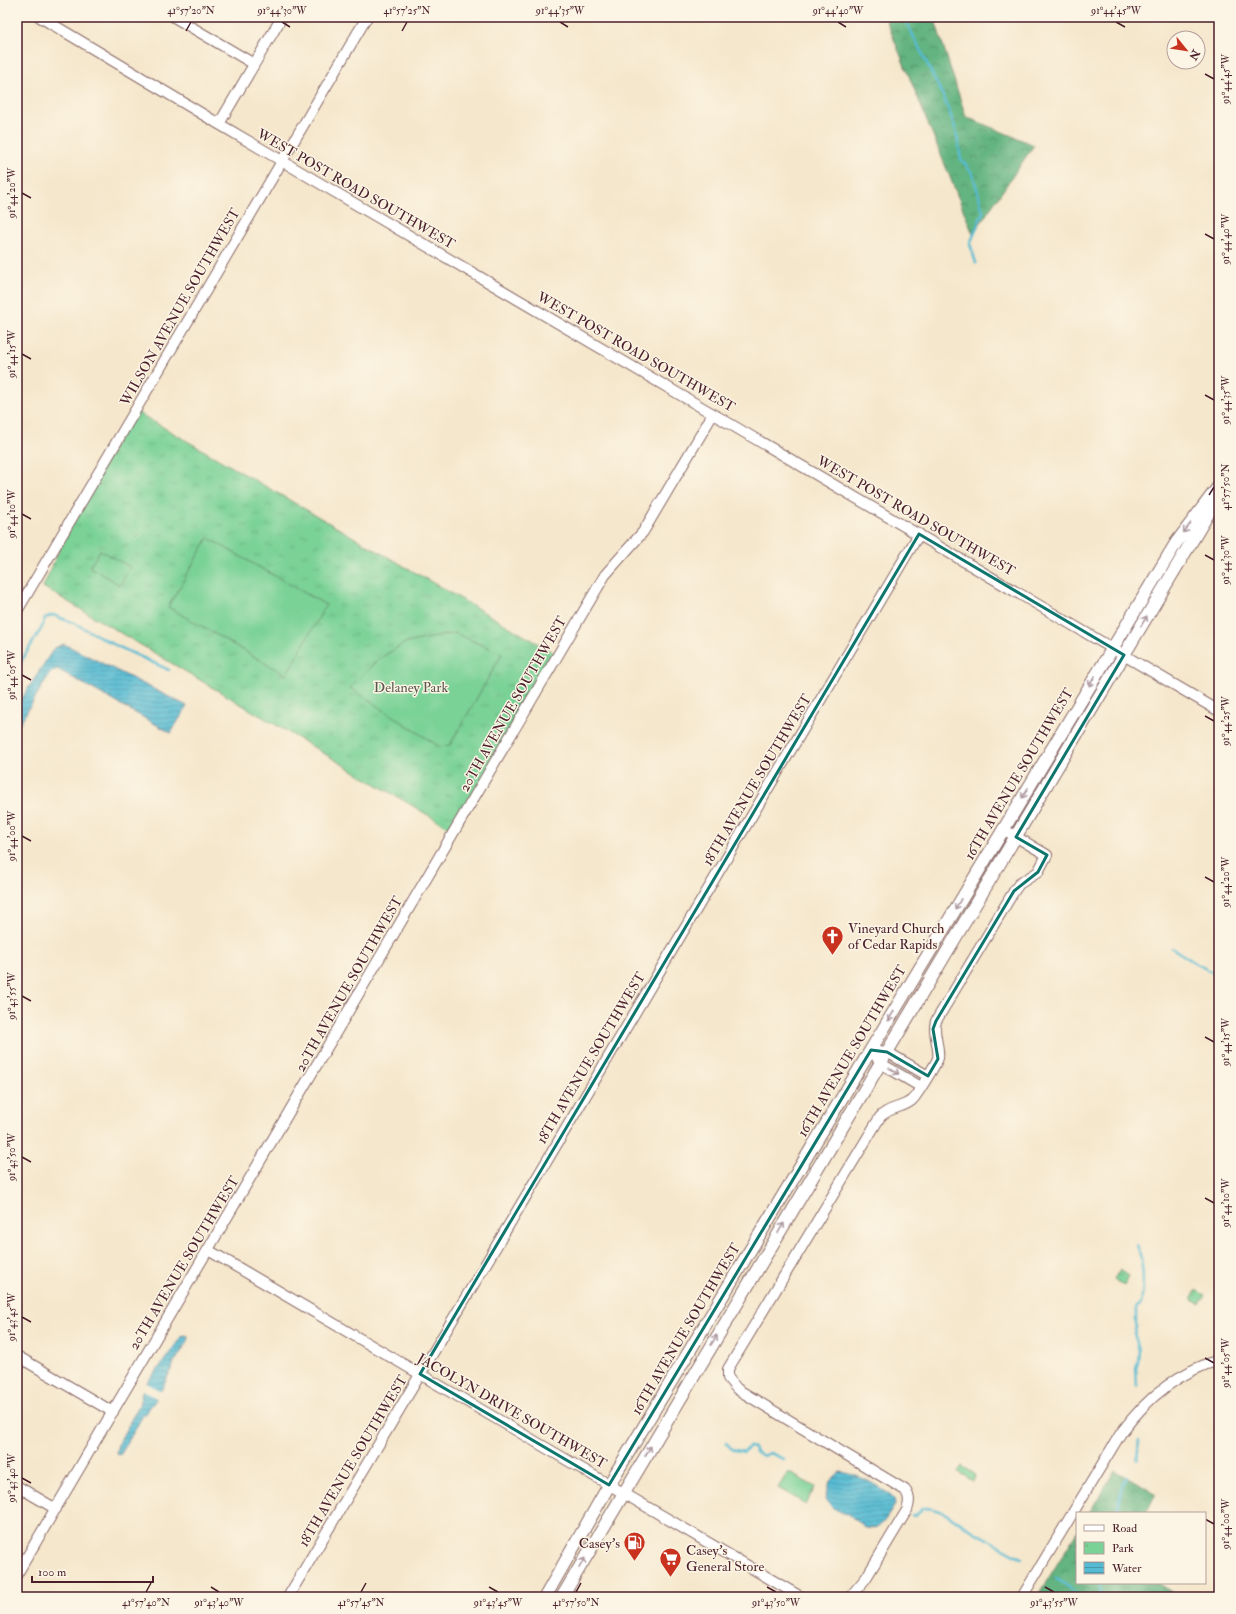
<svg xmlns="http://www.w3.org/2000/svg" width="1236" height="1614" font-family="'IM FELL Double Pica',serif">
  <style>
    .forest { fill: url(#forest-crowns); stroke: #566a56 }
    .park { fill: url(#park-tufts); stroke: #627861 }
    .pitch { fill: #7ad297; stroke: #627861 }
    .water { fill: url(#water-rules); stroke: #506d7f }
    .pier { fill: #f5e7cc }
    .lines { fill: none; stroke-linecap: round; stroke-linejoin: round }
    .stream { stroke: #55bbd3; stroke-width: 2.5 }
    .minor-casing { stroke: #866563; stroke-width: 12 }
    .major-casing { stroke: #866563; stroke-width: 14 }
    .minor { stroke: #fff; stroke-width: 10 }
    .major { stroke: #fff; stroke-width: 12 }
    .oneway { stroke: #ae9aa0 }
    .marked { fill: none; stroke: #0f766e; stroke-width: 3; stroke-linejoin: round }
    .ticks { fill: none; stroke: #4a1f2b; stroke-width: 1.5 }
    .labels { text-anchor: middle; dominant-baseline: central; stroke-width: 3; stroke-linejoin: round; paint-order: stroke }
    .street-label { font-size: 14px; fill: #4a1f2b; stroke: #fcf5e5 }
    .park-label { font-size: 14px; fill: #58554b; stroke: #fcf5e5 }
    .poi-label { font-size: 14px; fill: #4a1f2b; stroke: #fcf5e5; text-anchor: start }
    .neatline { fill: none; stroke: #4a1f2b; stroke-width: 1.5 }
    .ticks-label { font-size: 10px; text-anchor: middle; fill: #4a1f2b }
  </style>
  <defs>
    <pattern id="forest-crowns" width="20" height="18" patternUnits="userSpaceOnUse"><rect width="20" height="18" fill="#63b480"/><path d="M2 6a3 3 0 1 1 6 0M12 15a3 3 0 1 1 6 0" fill="none" stroke="#549269"/></pattern>
    <pattern id="park-tufts" width="24" height="20" patternUnits="userSpaceOnUse"><rect width="24" height="20" fill="#7ad297"/><path d="M3 7l-1-3M5 7V3M7 7l1-3M15 17l-1-3M17 17v-4M19 17l1-3" fill="none" stroke="#6bb482"/></pattern>
    <pattern id="water-rules" width="6" height="5" patternUnits="userSpaceOnUse"><rect width="6" height="5" fill="#55bbd3"/><path d="M0 2.5h6" fill="none" stroke="#4897ab"/></pattern>
  </defs>
  <rect width="100%" height="100%" fill="#fcf5e5"/>
  <filter id="ink" filterUnits="userSpaceOnUse"><feTurbulence type="fractalNoise" baseFrequency=".025" numOctaves="2"/><feDisplacementMap in="SourceGraphic" scale="8" xChannelSelector="R" yChannelSelector="G"/><feConvolveMatrix kernelMatrix="1 2 1 2 8 2 1 2 1" color-interpolation-filters="sRGB"/></filter>
  <filter id="wash" filterUnits="userSpaceOnUse"><feTurbulence type="fractalNoise" baseFrequency=".012" numOctaves="4" result="noise"/><feDisplacementMap in="SourceGraphic" scale="16" xChannelSelector="R" yChannelSelector="G"/><feGaussianBlur stdDeviation="0.9" result="paint"/><feColorMatrix in="noise" values="0 0 0 0 0 0 0 0 0 0 0 0 0 0 0 0 0 1.4 0 .05"/><feComposite in="paint" operator="in"/></filter>
  <g filter="url(#wash)">
    <rect width="100%" height="100%" fill="#f5e7cc"/>
    <path class="forest" d="M 885,17 L 934,17 L 966,117 L 1034,145 L 973,234 Z
      M 1115,1470 L 1156,1495 L 1145,1513 L 1089,1513 Z
      M 1077,1532 L 1077,1583 L 1158,1583 L 1180,1597 L 1039,1597 L 1038,1595 Z"/>
    <path class="park" d="M 135,411 L 558,655 L 455,831 L 43,587 L 76,512 Z
      M 1120,1270 L 1129,1276 L 1124,1285 L 1114,1280 Z
      M 1196,1290 L 1205,1295 L 1200,1304 L 1191,1299 Z
      M 962,1466 L 976,1475 L 973,1481 L 958,1472 Z"/>
    <path class="pitch" d="M 208,538 L 326,605 L 286,675 L 168,607 Z
      M 100,550 L 130,567 L 120,585 L 90,567 Z
      M 455,633 L 502,654 L 450,745 L 440,747 L 350,688 L 377,660 L 405,643 Z
      M 788,1472 L 815,1487 L 806,1504 L 778,1488 Z"/>
    <path class="water" d="M 64,644 L 187,706 L 171,733 L 57,669 L 50,673 L 17,728 L 17,706 L 54,648 Z
      M 185,1335 L 188,1336 L 188,1341 L 174,1363 L 162,1389 L 155,1401 L 142,1417 L 121,1454 L 117,1455 L 116,1452 L 118,1444 L 139,1405 L 142,1392 L 147,1382 L 156,1372 L 181,1337 Z
      M 840,1472 C 858,1474 881,1486 894,1499 L 895,1505 C 888,1515 885,1523 875,1529 L 865,1528 L 855,1519 L 833,1508 L 825,1500 L 830,1481 Z"/>
    <path class="pier" d="M 145,1382 L 162,1392 L 158,1399 L 141,1389 Z"/>
    <g class="lines">
      <path class="stream" d="M 904,17 L 944,98 L 956,130 L 961,159 L 973,174 L 983,212 L 970,244 L 976,263
        M 17,668 L 41,629 L 45,618 L 53,615 L 76,624 L 117,646 L 169,670
        M 1172,948 L 1197,964 L 1219,976
        M 1137,1245 C 1144,1263 1144,1285 1141,1304 L 1136,1308 L 1136,1327 L 1134,1333 L 1139,1350 L 1138,1362 L 1136,1368 L 1137,1386
        M 726,1443 L 732,1449 L 744,1452 L 749,1447 L 754,1448 L 756,1452 L 764,1456 L 770,1453 L 784,1459
        M 1137,1459 L 1139,1441
        M 1116,1513 L 1123,1483 L 1127,1476
        M 912,1515 L 915,1516 L 924,1508 C 945,1508 963,1526 980,1535 C 994,1543 1008,1550 1022,1558
        M 1056,1578 L 1082,1597
        M 1100,1597 L 1100,1583"/>
    </g>
  </g>
  <g filter="url(#ink)">
    <g class="lines">
      <defs>
        <path id="minor" d="M 40,17 L 219,124 L 1219,711
          M 174,17 L 254,64
          M 219,124 L 282,17
          M 17,611 L 367,17
          M 871,1050 L 887,1052 L 928,1076
          M 877,1058 L 880,1063 L 921,1087
          M 208,1250 L 801,1597
          M 17,1356 L 113,1412
          M 17,1486 L 56,1509
          M 17,1574 L 605,575 L 643,532 L 713,414
          M 288,1597 L 919,534
          M 850,1597 L 866,1578 L 907,1510 C 910,1502 910,1496 905,1490 L 737,1389 L 728,1378 L 728,1369 L 880,1117 C 890,1106 902,1109 912,1100 C 916,1097 937,1062 938,1058 C 940,1045 932,1035 936,1021 L 1014,891 L 1019,884 L 1038,872 L 1047,855 L 1003,829
          M 1022,1597 L 1121,1433 C 1146,1399 1177,1372 1219,1360"/>
        <path id="major" d="M 545,1597 L 616,1473 L 1176,543 L 1219,486
          M 562,1597 L 1214,504"/>
      </defs>
      <use href="#minor" class="minor-casing"/>
      <use href="#major" class="major-casing"/>
      <use href="#minor" class="minor"/>
      <use href="#major" class="major"/>
    </g>
    <defs><path id="oneway-shaft" d="M-6 0H5M1.5-3L5.5 0L1.5 3" fill="none" stroke-width="1.6" stroke-linecap="round" stroke-linejoin="round"/></defs>
    <g class="oneway">
      <use href="#oneway-shaft" transform="translate(1187 528) rotate(127)"/>
      <use href="#oneway-shaft" transform="translate(1144 621) rotate(-59)"/>
      <use href="#oneway-shaft" transform="translate(1092 681) rotate(121)"/>
      <use href="#oneway-shaft" transform="translate(1025 793) rotate(121)"/>
      <use href="#oneway-shaft" transform="translate(958 904) rotate(121)"/>
      <use href="#oneway-shaft" transform="translate(891 1016) rotate(121)"/>
      <use href="#oneway-shaft" transform="translate(894 1071) rotate(31)"/>
      <use href="#oneway-shaft" transform="translate(781 1228) rotate(-59)"/>
      <use href="#oneway-shaft" transform="translate(714 1340) rotate(-59)"/>
      <use href="#oneway-shaft" transform="translate(648 1451) rotate(-59)"/>
      <use href="#oneway-shaft" transform="translate(582 1563) rotate(-60)"/>
    </g>
  </g>
  <path class="marked" d="M 919,534 L 1124,655 L 1016,837 L 1047,855 L 1038,872 L 1014,891 L 936,1021 L 933,1029 L 938,1059 L 928,1076 L 887,1052 L 871,1050 L 609,1485 L 420,1374 Z"/>
  <path class="ticks" d="M 282,22 L 290,27M 560,22 L 568,27M 838,22 L 846,27M 1116,22 L 1125,27M 186,31 L 191,22M 402,31 L 407,22M 1205,74 L 1214,79M 22,193 L 31,198M 1205,234 L 1214,239M 22,354 L 31,359M 1205,395 L 1214,400M 1209,495 L 1214,487M 22,514 L 31,519M 1205,555 L 1214,560M 22,675 L 31,680M 1205,716 L 1214,721M 22,836 L 31,841M 1205,877 L 1214,882M 22,996 L 31,1001M 1205,1037 L 1214,1042M 22,1157 L 31,1162M 1205,1198 L 1214,1203M 22,1317 L 31,1322M 1205,1358 L 1214,1363M 22,1478 L 31,1483M 1205,1519 L 1214,1524M 211,1587 L 219,1592M 489,1587 L 498,1592M 767,1587 L 776,1592M 1045,1587 L 1054,1592M 146,1592 L 151,1583M 361,1592 L 366,1583M 576,1592 L 581,1583"/>
  <defs>
    <symbol id="church-pin" viewBox="-11 -11 22 30"><path d="M0 17L-7.5 6A9.5 9.5 0 1 1 7.5 6Z" fill="#c8321e" stroke="#fcf5e5"/><path d="M-1.2-6h2.4v3.5h3.3v2.4h-3.3V6h-2.4V-.1h-3.3v-2.4h3.3Z" fill="#fff"/></symbol>
    <symbol id="fuel-pin" viewBox="-11 -11 22 30"><path d="M0 17L-7.5 6A9.5 9.5 0 1 1 7.5 6Z" fill="#c8321e" stroke="#fcf5e5"/><path d="M-5.5-6h7V0h2V4h1.3V-2.5L3-4.5l.8-.8L6-3V5H2.5V1h-1V6h-7ZM-4.2-4.7v3.2H.2V-4.7Z" fill="#fff"/></symbol>
    <symbol id="supermarket-pin" viewBox="-11 -11 22 30"><path d="M0 17L-7.5 6A9.5 9.5 0 1 1 7.5 6Z" fill="#c8321e" stroke="#fcf5e5"/><path d="M-6-5.5h2.5l.6 2H6L4.5 2H-2.5L-4.4-4H-6ZM-1.5 3.2a1.3 1.3 0 1 0 .1 0ZM3 3.2a1.3 1.3 0 1 0 .1 0Z" fill="#fff"/></symbol>
  </defs>
  <g fill-rule="evenodd">
    <use href="#church-pin" x="820" y="924" width="25" height="34"/>
    <use href="#fuel-pin" x="622" y="1530" width="25" height="34"/>
    <use href="#supermarket-pin" x="658" y="1546" width="25" height="34"/>
  </g>
  <g class="labels">
    <g class="street-label">
      <text transform="translate(356 189) rotate(30)">WEST POST ROAD SOUTHWEST</text>
      <text transform="translate(180 307) rotate(-60)">WILSON AVENUE SOUTHWEST</text>
      <text transform="translate(636 352) rotate(30)">WEST POST ROAD SOUTHWEST</text>
      <text transform="translate(916 516) rotate(30)">WEST POST ROAD SOUTHWEST</text>
      <text transform="translate(513 704) rotate(-60)">20TH AVENUE SOUTHWEST</text>
      <text transform="translate(1019 774) rotate(-59)">16TH AVENUE SOUTHWEST</text>
      <text transform="translate(757 780) rotate(-59)">18TH AVENUE SOUTHWEST</text>
      <text transform="translate(349 984) rotate(-60)">20TH AVENUE SOUTHWEST</text>
      <text transform="translate(852 1051) rotate(-59)">16TH AVENUE SOUTHWEST</text>
      <text transform="translate(591 1058) rotate(-59)">18TH AVENUE SOUTHWEST</text>
      <text transform="translate(184 1263) rotate(-59)">20TH AVENUE SOUTHWEST</text>
      <text transform="translate(686 1329) rotate(-59)">16TH AVENUE SOUTHWEST</text>
      <text transform="translate(512 1411) rotate(30)">JACOLYN DRIVE SOUTHWEST</text>
      <text transform="translate(353 1461) rotate(-59)">18TH AVENUE SOUTHWEST</text>
    </g>
    <g class="park-label">
      <text x="411" y="687">Delaney Park</text>
    </g>
    <g class="poi-label">
      <text x="848" y="928">Vineyard Church<tspan x="848" dy="16">of Cedar Rapids</tspan></text>
      <text x="620" y="1543" text-anchor="end">Casey's</text>
      <text x="686" y="1550">Casey's<tspan x="686" dy="16">General Store</tspan></text>
    </g>
  </g>
  <rect width="1236" height="1614" fill="none" stroke="#fcf5e5" stroke-width="44"/>
  <rect x="1076" y="1512" width="130" height="72" fill="#fcf5e5" stroke="#b59f9b"/>
  <rect x="1084" y="1525" width="20" height="6" fill="#ffffff" stroke="#b59f9b"/>
  <text x="1112" y="1532" font-size="12" fill="#4a1f2b">Road</text>
  <rect x="1084" y="1542" width="20" height="12" fill="url(#park-tufts)" stroke="#b59f9b"/>
  <text x="1112" y="1552" font-size="12" fill="#4a1f2b">Park</text>
  <rect x="1084" y="1562" width="20" height="12" fill="url(#water-rules)" stroke="#b59f9b"/>
  <text x="1112" y="1572" font-size="12" fill="#4a1f2b">Water</text>
  <g transform="translate(1186 50) rotate(120)"><circle r="19" fill="#fcf5e5" stroke="#b59f9b"/>
  <path d="M0-3L7 15L0 10L-7 15Z" fill="#c8321e"/>
  <text y="-6" font-size="11" font-weight="bold" text-anchor="middle" fill="#4a1f2b">N</text>
  </g>
  <path d="M32 1576v6h121v-6" fill="none" stroke="#4a1f2b" stroke-width="2"/>
  <text x="38" y="1576" font-size="12" fill="#4a1f2b" stroke="#fcf5e5" stroke-width="3" paint-order="stroke">100 m</text>
  <rect x="22" y="22" width="1192" height="1570" class="neatline"/>
  <g class="ticks-label">
    <text x="191" y="14">41°57'20"N</text>
    <text x="282" y="14">91°44'30"W</text>
    <text x="407" y="14">41°57'25"N</text>
    <text x="560" y="14">91°44'35"W</text>
    <text x="838" y="14">91°44'40"W</text>
    <text x="1116" y="14">91°44'45"W</text>
    <text transform="translate(1225 79) rotate(-90)" y="4">91°44'45"W</text>
    <text transform="translate(11 193) rotate(-90)" y="4">91°44'20"W</text>
    <text transform="translate(1225 239) rotate(-90)" y="4">91°44'40"W</text>
    <text transform="translate(11 354) rotate(-90)" y="4">91°44'15"W</text>
    <text transform="translate(1225 400) rotate(-90)" y="4">91°44'35"W</text>
    <text transform="translate(1225 487) rotate(-90)" y="4">41°57'50"N</text>
    <text transform="translate(11 514) rotate(-90)" y="4">91°44'10"W</text>
    <text transform="translate(1225 560) rotate(-90)" y="4">91°44'30"W</text>
    <text transform="translate(11 675) rotate(-90)" y="4">91°44'05"W</text>
    <text transform="translate(1225 721) rotate(-90)" y="4">91°44'25"W</text>
    <text transform="translate(11 836) rotate(-90)" y="4">91°44'00"W</text>
    <text transform="translate(1225 882) rotate(-90)" y="4">91°44'20"W</text>
    <text transform="translate(11 996) rotate(-90)" y="4">91°43'55"W</text>
    <text transform="translate(1225 1042) rotate(-90)" y="4">91°44'15"W</text>
    <text transform="translate(11 1157) rotate(-90)" y="4">91°43'50"W</text>
    <text transform="translate(1225 1203) rotate(-90)" y="4">91°44'10"W</text>
    <text transform="translate(11 1317) rotate(-90)" y="4">91°43'45"W</text>
    <text transform="translate(1225 1363) rotate(-90)" y="4">91°44'05"W</text>
    <text transform="translate(11 1478) rotate(-90)" y="4">91°43'40"W</text>
    <text transform="translate(1225 1524) rotate(-90)" y="4">91°44'00"W</text>
    <text x="146" y="1606">41°57'40"N</text>
    <text x="219" y="1606">91°43'40"W</text>
    <text x="361" y="1606">41°57'45"N</text>
    <text x="498" y="1606">91°43'45"W</text>
    <text x="576" y="1606">41°57'50"N</text>
    <text x="776" y="1606">91°43'50"W</text>
    <text x="1054" y="1606">91°43'55"W</text>
  </g>
</svg>
